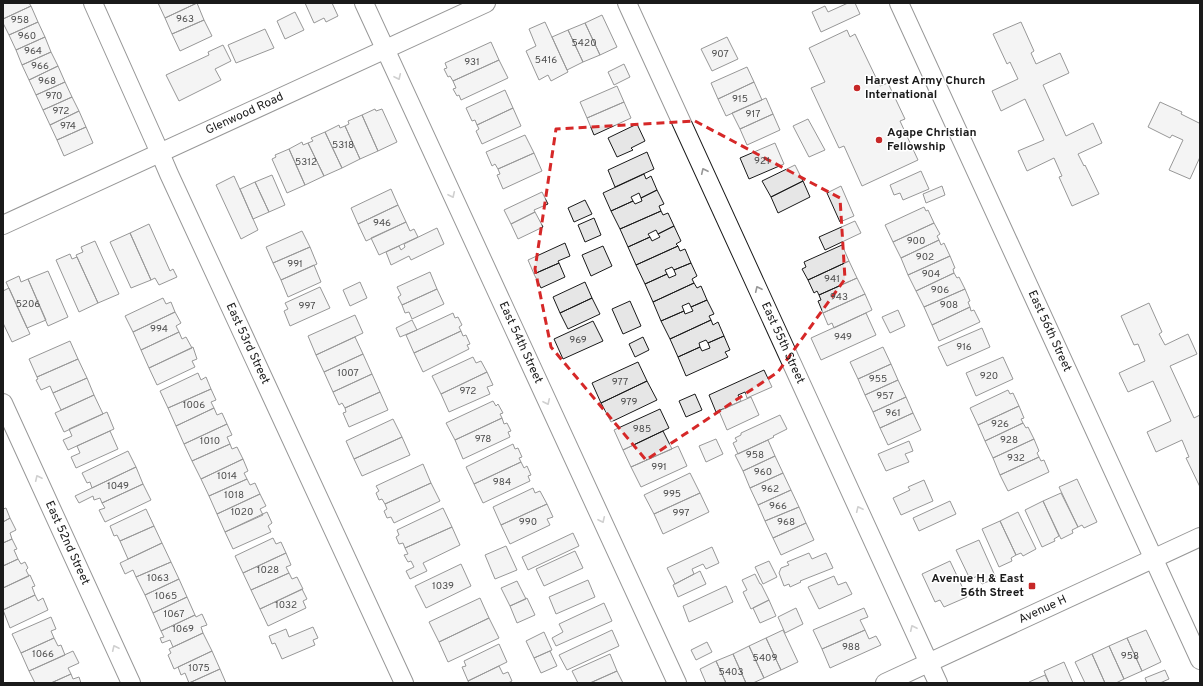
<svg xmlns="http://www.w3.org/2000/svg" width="1203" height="686" font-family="Overpass,sans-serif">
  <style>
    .building { fill: #e6e6e6; stroke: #1a1a1a }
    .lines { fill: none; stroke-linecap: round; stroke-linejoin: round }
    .minor-casing { stroke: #1a1a1a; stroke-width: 20 }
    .minor { stroke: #fff; stroke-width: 18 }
    .oneway { stroke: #989898 }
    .marked { fill: none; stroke: #d62828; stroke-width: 3; stroke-dasharray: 8 5; stroke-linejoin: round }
    .poi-dot { fill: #c62828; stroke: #fff; stroke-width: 1.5 }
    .labels { text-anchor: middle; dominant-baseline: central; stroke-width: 3; stroke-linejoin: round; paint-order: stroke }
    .number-label { font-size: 10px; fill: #4d4d4d }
    .poi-label { font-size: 12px; font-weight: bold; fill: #1a1a1a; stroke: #fff; text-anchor: start }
    .street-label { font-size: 12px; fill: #1a1a1a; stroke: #fff }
  </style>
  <rect width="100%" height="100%" fill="#fff"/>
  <path class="building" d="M 3,3 L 29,3 L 31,6 L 3,19 Z
    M 158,3 L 197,3 L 165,18 Z
    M 197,3 L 204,20 L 172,34 L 165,18 Z
    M 305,3 L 332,3 L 338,16 L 326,22 L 324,18 L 314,23 Z
    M 848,3 L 855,3 L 860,14 L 821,32 L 812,12 L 825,6 L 828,12 Z
    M 31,6 L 38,22 L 9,35 L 3,23 L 3,19 Z
    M 295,12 L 304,30 L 285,39 L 277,21 Z
    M 602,15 L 617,47 L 600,55 L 585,23 Z
    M 204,20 L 212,36 L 180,51 L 172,34 Z
    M 38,22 L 45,37 L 16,50 L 9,35 Z
    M 545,22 L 568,72 L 551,81 L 548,75 L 539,80 L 526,51 L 536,46 L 529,29 Z
    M 1021,22 L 1034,51 L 1031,53 L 1036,64 L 1060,53 L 1069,73 L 1043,85 L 1066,136 L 1093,123 L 1102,143 L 1078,154 L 1084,166 L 1085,165 L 1099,194 L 1072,206 L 1059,177 L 1062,176 L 1054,158 L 1027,171 L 1018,151 L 1044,140 L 1025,99 L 1001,111 L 992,91 L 1018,79 L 1010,62 L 1007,64 L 993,34 Z
    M 585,23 L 600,55 L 583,62 L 568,30 Z
    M 265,29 L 274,48 L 236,63 L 228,45 Z
    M 568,30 L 583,62 L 567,70 L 552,37 Z
    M 847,30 L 850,37 L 855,34 L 880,86 L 888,83 L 905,119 L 900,121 L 918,160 L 862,186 L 844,146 L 839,148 L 811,88 L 825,82 L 809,48 Z
    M 45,37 L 51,52 L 22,65 L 16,50 Z
    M 727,37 L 738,59 L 712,71 L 701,49 Z
    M 491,42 L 499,60 L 453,81 L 450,76 L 448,77 L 444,69 L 447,68 L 445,63 Z
    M 223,45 L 231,61 L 215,69 L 221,80 L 179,101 L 166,75 L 209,55 L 208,52 Z
    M 51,52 L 58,66 L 29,80 L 22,65 Z
    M 499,60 L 508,78 L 461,100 L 459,95 L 457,96 L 453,89 L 456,88 L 453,81 Z
    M 624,64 L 630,77 L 614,85 L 608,72 Z
    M 58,66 L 65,82 L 36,95 L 29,80 Z
    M 747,67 L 754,82 L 718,99 L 711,83 Z
    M 65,82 L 72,97 L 43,110 L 36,95 Z
    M 754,82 L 762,100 L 726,116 L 718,99 Z
    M 617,86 L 624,102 L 587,118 L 580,102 Z
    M 505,90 L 513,108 L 477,125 L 475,120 L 472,121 L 466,108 Z
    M 72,97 L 79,111 L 50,125 L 43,110 Z
    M 766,98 L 773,114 L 740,129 L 732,113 Z
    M 624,102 L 631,118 L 594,135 L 587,118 Z
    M 1160,102 L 1182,112 L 1181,114 L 1199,123 L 1200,122 L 1200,157 L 1190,179 L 1169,170 L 1183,140 L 1172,135 L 1170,138 L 1148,127 Z
    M 513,108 L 521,126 L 482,144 L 476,131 L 479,129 L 477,125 Z
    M 375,109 L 376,111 L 382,109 L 397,142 L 378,151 L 362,115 Z
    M 79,111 L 86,127 L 57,140 L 50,125 Z
    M 773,114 L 780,130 L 747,145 L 740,129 Z
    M 362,115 L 378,151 L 360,159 L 345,126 L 349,124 L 348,121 Z
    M 808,119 L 825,150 L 809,157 L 793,126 Z
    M 637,124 L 645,141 L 631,148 L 633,150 L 617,157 L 608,138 Z
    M 339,125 L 340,128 L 345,126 L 360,159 L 342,168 L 325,132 Z
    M 86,127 L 93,143 L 64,156 L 57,140 Z
    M 325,132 L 342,168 L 324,176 L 308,143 L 313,141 L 311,138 Z
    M 525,135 L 534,153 L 498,169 L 495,164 L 492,166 L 486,152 Z
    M 302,142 L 303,145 L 308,143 L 324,176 L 305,185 L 289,149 Z
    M 775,143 L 784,164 L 749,179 L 740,158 Z
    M 289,149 L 305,185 L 287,193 L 272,159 L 276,157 L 275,155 Z
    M 647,152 L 654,169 L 615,187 L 608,170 Z
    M 534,153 L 542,171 L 503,189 L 497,175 L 500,174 L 498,169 Z
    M 795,165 L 803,181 L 771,197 L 762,181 Z
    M 921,171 L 929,189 L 903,200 L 900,193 L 894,195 L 890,185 Z
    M 644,174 L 646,179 L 651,176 L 657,190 L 641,198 L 639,193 L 631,197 L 633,201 L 611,211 L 603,193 Z
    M 272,175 L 285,205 L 269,212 L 255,182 Z
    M 234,176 L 258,230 L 241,239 L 216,185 Z
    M 803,181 L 810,197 L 778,213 L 771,197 Z
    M 255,182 L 269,212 L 253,219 L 240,189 Z
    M 841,186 L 854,216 L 840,222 L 827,193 Z
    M 942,186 L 945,195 L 926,203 L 923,194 Z
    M 391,189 L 398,205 L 358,224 L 351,208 Z
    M 657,190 L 664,204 L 659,206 L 661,211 L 620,229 L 611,211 L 633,201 L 635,204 L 642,201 L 641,198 Z
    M 542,192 L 548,204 L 534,210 L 535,212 L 511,224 L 504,210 Z
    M 585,200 L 592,214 L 574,222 L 568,208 Z
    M 398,205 L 406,222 L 366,241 L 358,224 Z
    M 924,207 L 926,211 L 928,210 L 934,223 L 893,242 L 885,225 Z
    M 661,211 L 663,215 L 668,213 L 674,226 L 658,234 L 656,230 L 648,234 L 650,237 L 628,247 L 620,229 Z
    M 535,212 L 543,227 L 518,239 L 511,224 Z
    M 594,218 L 601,235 L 585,242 L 578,225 Z
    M 855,221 L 861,233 L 825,250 L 819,237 Z
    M 406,222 L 410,231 L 414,229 L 418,237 L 379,255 L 371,238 Z
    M 934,223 L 940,234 L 937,236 L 939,240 L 901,258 L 893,242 Z
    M 149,224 L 170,271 L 173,269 L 177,277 L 159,285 L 155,278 L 151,280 L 130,233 Z
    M 674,226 L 681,241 L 676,244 L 678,246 L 636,265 L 628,247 L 650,237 L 652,241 L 660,237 L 658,234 Z
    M 437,228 L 444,244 L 411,260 L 409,256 L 391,265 L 386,252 L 399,246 L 401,250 L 405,247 L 404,244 Z
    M 302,231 L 310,247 L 273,263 L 266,247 Z
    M 130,233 L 151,280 L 131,288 L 110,242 Z
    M 939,240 L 941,245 L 944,243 L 950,256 L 908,275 L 901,258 Z
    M 95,241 L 119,294 L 98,303 L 76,255 L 83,252 L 81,247 Z
    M 565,243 L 570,256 L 558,261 L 559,263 L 534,274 L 528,260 Z
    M 842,245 L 849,261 L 808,280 L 802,269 L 806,267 L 804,262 Z
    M 603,246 L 612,266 L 591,276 L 582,255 Z
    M 678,246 L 680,251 L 685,249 L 691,263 L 674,270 L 672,267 L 665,270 L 667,274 L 645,284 L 636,265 Z
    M 310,247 L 317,264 L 281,280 L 273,263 Z
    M 70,254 L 72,259 L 77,257 L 98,303 L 79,312 L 56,260 Z
    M 950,256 L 955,268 L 953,269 L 954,273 L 916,291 L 908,275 Z
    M 849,261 L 857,278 L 819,295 L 817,291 L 814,293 L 808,280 Z
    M 559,263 L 565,277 L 541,288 L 534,274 Z
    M 691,263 L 697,276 L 692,279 L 694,283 L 653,302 L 645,284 L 667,274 L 669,278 L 676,275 L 674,270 Z
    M 314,265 L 321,282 L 288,297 L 281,280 Z
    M 48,271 L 68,317 L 48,326 L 28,279 Z
    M 430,272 L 437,289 L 402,305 L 398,297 L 401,295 L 397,287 Z
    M 954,273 L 957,278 L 959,277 L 965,289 L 924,307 L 916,291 Z
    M 19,276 L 21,282 L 28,279 L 46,320 L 27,328 L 6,282 Z
    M 857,278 L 865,294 L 823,313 L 818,301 L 821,300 L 819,295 Z
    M 360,282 L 367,298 L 350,306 L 343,290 Z
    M 585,282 L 592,298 L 560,313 L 553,297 Z
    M 694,283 L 697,288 L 701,286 L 707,300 L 691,307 L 689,303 L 682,306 L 684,311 L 661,321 L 653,302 Z
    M 320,287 L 330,308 L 290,326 L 284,311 L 288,309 L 285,303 Z
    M 9,288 L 30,334 L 12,342 L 3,323 L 3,291 Z
    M 437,289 L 444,304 L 412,319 L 409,312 L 405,313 L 402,305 Z
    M 965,289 L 970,301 L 968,302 L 970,307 L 932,325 L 924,307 Z
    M 865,294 L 872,310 L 834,328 L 832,323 L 828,325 L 823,313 Z
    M 163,298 L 166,304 L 171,302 L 175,312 L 133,332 L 125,316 Z
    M 592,298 L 600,314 L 568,329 L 560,313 Z
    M 707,300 L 714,314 L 709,316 L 711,320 L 670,339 L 661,321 L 684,311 L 685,314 L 693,311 L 691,307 Z
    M 630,301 L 641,326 L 623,334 L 612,309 Z
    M 1149,303 L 1162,332 L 1159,334 L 1165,345 L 1188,334 L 1197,354 L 1170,366 L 1194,418 L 1200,415 L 1200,487 L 1186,458 L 1189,457 L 1182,440 L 1156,452 L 1147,432 L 1171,421 L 1153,381 L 1128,392 L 1119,373 L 1145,361 L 1138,344 L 1134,345 L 1121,316 Z
    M 970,307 L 971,311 L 974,310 L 980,322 L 939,341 L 932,325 Z
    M 898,310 L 905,326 L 890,333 L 882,317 Z
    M 175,312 L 181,323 L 176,326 L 179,332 L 141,350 L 133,332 Z
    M 453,313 L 455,318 L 458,317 L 462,325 L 459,327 L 461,331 L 414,353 L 406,335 Z
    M 866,313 L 876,335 L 821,360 L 811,338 Z
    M 355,315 L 363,333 L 316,355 L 308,336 Z
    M 412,320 L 417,330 L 400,337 L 396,328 Z
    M 711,320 L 713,325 L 718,322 L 724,336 L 708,343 L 706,340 L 699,343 L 700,347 L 678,357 L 670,339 Z
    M 593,321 L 603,341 L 563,359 L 554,339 Z
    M 982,328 L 990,347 L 947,366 L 938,347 Z
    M 461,331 L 463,336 L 466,335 L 470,344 L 467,345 L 469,349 L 423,372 L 414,353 Z
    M 179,332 L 182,339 L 186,337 L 192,348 L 149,368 L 141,350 Z
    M 724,336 L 730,350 L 725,352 L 728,357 L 686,376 L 678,357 L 700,347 L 702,351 L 710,348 L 708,343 Z
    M 355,337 L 363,354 L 324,372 L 316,355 Z
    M 643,337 L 649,350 L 635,357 L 629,344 Z
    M 70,341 L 78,359 L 37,377 L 29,359 Z
    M 193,347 L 197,359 L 192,361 L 195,367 L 157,385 L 149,368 Z
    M 883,347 L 891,364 L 858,379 L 850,362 Z
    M 363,354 L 372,374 L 333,392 L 324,372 Z
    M 473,357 L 476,363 L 481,361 L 487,372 L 441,394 L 432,376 Z
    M 1003,357 L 1013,379 L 976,396 L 966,373 Z
    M 78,359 L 87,378 L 53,393 L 50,386 L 41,390 L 36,380 L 38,379 L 37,377 Z
    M 638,362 L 647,381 L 601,403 L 592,383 Z
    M 891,364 L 898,380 L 865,395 L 858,379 Z
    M 764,370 L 772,387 L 747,398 L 745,392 L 738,395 L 741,401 L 716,412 L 709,395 Z
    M 487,372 L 493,385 L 487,387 L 490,394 L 449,412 L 441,394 Z
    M 198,373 L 201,380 L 206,377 L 211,389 L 168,408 L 160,391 Z
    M 372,374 L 380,392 L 345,408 L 342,403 L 339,405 L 333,392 Z
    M 87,378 L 94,395 L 61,410 L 53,393 Z
    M 898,380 L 906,397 L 873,412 L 865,395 Z
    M 647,381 L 657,400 L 611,422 L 601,403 Z
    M 211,389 L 216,400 L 211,402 L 214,408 L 176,426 L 168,408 Z
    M 1008,390 L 1010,394 L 1013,393 L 1019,406 L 978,425 L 970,408 Z
    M 380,392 L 388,410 L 349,427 L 343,413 L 346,412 L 345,408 Z
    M 695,394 L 702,410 L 686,417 L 679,401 Z
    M 94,395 L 103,414 L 64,432 L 55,413 Z
    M 751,397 L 759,415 L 727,430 L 719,411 Z
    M 906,397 L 913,413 L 880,428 L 873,412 Z
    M 493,401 L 496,406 L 498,404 L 503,413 L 500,414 L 502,418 L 455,440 L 446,423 Z
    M 1019,406 L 1024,418 L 1021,419 L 1023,423 L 985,441 L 978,425 Z
    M 214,408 L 217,415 L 222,413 L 227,424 L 184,444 L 176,426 Z
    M 660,409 L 669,428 L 623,450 L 614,430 Z
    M 107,412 L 114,429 L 68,450 L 63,440 L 72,436 L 69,429 Z
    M 913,413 L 921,430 L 888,445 L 880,428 Z
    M 780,415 L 787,429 L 773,436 L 774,437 L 738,454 L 733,443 L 737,441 L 735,438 L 741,435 L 741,433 Z
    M 502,418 L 504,424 L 507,423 L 511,431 L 508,432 L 510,437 L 463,459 L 455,440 Z
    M 393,419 L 402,437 L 354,459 L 346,441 Z
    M 1023,423 L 1026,428 L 1028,427 L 1034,439 L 993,458 L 985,441 Z
    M 227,424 L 232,435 L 227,437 L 230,444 L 192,461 L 184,444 Z
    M 110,431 L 118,449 L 76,468 L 71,457 L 80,453 L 77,446 Z
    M 663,431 L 672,449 L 631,467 L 623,450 Z
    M 402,437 L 410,455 L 362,476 L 354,459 Z
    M 716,439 L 723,454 L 706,462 L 699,446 Z
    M 1034,439 L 1039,451 L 1037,453 L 1039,457 L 1000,475 L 993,458 Z
    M 768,440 L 775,456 L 743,471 L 735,455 Z
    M 909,441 L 913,451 L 905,454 L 909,462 L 886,471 L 878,454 Z
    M 230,444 L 232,449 L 237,447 L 243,459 L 201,479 L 192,461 Z
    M 513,444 L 515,449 L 518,448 L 522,457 L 519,458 L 521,462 L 474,484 L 466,467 Z
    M 678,446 L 687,466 L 641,487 L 631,467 Z
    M 128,451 L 136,467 L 92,488 L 90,482 L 87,483 L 82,473 Z
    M 775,456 L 783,473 L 750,488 L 743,471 Z
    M 1039,457 L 1041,461 L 1044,460 L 1049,472 L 1008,491 L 1000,475 Z
    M 243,459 L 248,471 L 244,473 L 247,479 L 209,496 L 201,479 Z
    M 521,462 L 524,468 L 527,466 L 531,475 L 528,476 L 530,481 L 483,503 L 474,484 Z
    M 423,464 L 431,483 L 385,504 L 382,499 L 379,500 L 376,493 L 379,491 L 376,486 Z
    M 136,467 L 143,484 L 102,503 L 100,498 L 94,500 L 93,496 L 79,503 L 75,496 Z
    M 690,473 L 700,493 L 654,514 L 644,495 Z
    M 783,473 L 791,490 L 758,505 L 750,488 Z
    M 247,479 L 250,485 L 255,483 L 260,494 L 217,514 L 209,496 Z
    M 1077,479 L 1097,522 L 1084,528 L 1082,525 L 1078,527 L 1059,487 Z
    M 924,480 L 933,501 L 901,515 L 893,498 L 910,490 L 908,487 Z
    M 431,483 L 440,501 L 394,523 L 391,517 L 387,518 L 384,511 L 387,509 L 385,504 Z
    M 143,484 L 151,500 L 105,522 L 99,510 L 105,508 L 102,503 Z
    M 533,488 L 535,493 L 540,491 L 547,504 L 501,525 L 493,507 Z
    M 791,490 L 799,507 L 765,521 L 758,505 Z
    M 700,493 L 709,512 L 663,534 L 654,514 Z
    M 1061,493 L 1078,527 L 1072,530 L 1073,533 L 1061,539 L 1043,501 Z
    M 260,494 L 266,506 L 260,509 L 263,515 L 225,532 L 217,514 Z
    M 950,501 L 956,514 L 919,531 L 913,518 Z
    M 1043,501 L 1059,536 L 1054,539 L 1055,541 L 1042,547 L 1025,510 Z
    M 547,504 L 553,517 L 547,519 L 550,525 L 510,544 L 501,525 Z
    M 799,507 L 806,523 L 773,538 L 765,521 Z
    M 6,508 L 10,518 L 3,522 L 3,509 Z
    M 443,508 L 452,527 L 405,548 L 403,543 L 399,544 L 396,537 L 399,535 L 397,530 Z
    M 146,509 L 154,526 L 120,541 L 117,535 L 114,536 L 110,526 Z
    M 267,512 L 272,523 L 268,526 L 271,532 L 233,549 L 225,532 Z
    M 1018,512 L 1036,549 L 1023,556 L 1021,553 L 1016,555 L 1000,521 Z
    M 10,518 L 16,530 L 10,533 L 12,539 L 3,543 L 3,522 Z
    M 1000,521 L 1016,555 L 1011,558 L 1012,561 L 999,567 L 982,529 Z
    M 806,523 L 814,540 L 781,555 L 773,538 Z
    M 154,526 L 162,543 L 128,559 L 120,541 Z
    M 452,527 L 460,545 L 423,563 L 427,571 L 410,579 L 406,571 L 414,567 L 411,561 L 408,562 L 404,555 L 408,554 L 405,548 Z
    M 573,533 L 579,546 L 528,570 L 522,557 Z
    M 273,538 L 276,544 L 281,542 L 286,553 L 243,573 L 235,556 Z
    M 12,539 L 17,549 L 14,550 L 18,559 L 3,566 L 3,543 Z
    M 979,540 L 996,578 L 982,584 L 978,576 L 970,579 L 956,550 Z
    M 162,543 L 171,562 L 136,577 L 133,570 L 125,574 L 120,563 Z
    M 506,546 L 517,570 L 495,579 L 485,555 Z
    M 712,547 L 719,563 L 706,569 L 703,564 L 692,569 L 694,574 L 675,584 L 667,568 Z
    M 575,551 L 583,568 L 544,586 L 536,569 Z
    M 286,553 L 291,565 L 286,567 L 289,573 L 251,590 L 243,573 Z
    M 809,553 L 812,559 L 826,553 L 833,568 L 800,581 L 801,582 L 790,587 L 789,584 L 784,586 L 779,573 L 781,568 L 789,565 L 787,562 Z
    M 18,559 L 21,564 L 25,562 L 28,568 L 26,570 L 29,576 L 3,588 L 3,566 Z
    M 769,561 L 777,577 L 763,584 L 755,567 Z
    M 950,561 L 967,597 L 944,607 L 940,600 L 935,602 L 922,574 Z
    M 171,562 L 179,579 L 145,595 L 136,577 Z
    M 461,564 L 471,586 L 426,608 L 415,586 Z
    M 700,571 L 706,584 L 678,597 L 673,585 Z
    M 289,573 L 292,579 L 297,577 L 303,589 L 260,609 L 251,590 Z
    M 755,574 L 760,584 L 761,584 L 769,600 L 751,609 L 743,592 L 747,590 L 742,580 Z
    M 30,575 L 35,586 L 32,587 L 35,595 L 3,610 L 3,588 Z
    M 834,576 L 838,585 L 846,582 L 852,594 L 819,609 L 808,587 Z
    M 179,579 L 187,597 L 153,613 L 145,595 Z
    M 588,580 L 595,597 L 556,614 L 549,597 Z
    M 517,581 L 526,599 L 510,606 L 501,588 Z
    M 726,586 L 733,602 L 689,622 L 683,606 Z
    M 302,589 L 307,599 L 303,601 L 306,608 L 268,626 L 260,609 Z
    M 35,595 L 38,601 L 43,598 L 48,610 L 10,628 L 3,610 Z
    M 187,597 L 195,615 L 161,631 L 153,613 Z
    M 480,598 L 489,618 L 439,642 L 429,622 Z
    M 527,598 L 535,615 L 517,623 L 510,606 Z
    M 769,600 L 776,616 L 760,623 L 753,608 Z
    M 604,603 L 612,621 L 556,646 L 552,638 L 563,632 L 559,624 Z
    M 796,608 L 803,624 L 785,633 L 778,617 Z
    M 864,608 L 868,617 L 860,620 L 865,630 L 822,649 L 813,630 Z
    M 202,614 L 207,625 L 201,627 L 203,633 L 173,647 L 170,640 L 162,643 L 160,638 L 164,637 L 161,631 L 195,615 L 196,617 Z
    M 51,617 L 56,629 L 51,631 L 54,638 L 21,653 L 12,634 Z
    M 489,618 L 499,638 L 448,662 L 439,642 Z
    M 313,627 L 318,638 L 313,640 L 315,645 L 282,659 L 275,643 L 272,644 L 269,636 L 286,629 L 289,637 Z
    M 612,630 L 619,646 L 567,670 L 559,655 Z
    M 783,630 L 798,662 L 781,670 L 766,638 Z
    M 865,630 L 869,639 L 876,636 L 881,645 L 830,668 L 822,649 Z
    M 1146,630 L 1161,662 L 1142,671 L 1127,638 Z
    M 544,632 L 552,650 L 534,658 L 526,641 Z
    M 203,633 L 212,651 L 174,669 L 168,655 L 171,653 L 169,649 Z
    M 54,638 L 58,646 L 61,645 L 65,655 L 29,671 L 21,653 Z
    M 766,638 L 781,670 L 764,678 L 749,646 Z
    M 1127,638 L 1142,671 L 1124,679 L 1109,646 Z
    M 707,642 L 712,652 L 696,660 L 691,650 Z
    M 499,644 L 507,662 L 468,681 L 462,667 L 466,666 L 464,661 Z
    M 749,646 L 764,678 L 753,683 L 746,683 L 733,654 Z
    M 1109,646 L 1124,679 L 1116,683 L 1105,683 L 1092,654 Z
    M 73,651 L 79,663 L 68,668 L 71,674 L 51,683 L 35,683 L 29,671 Z
    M 212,651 L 220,669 L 189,683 L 185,673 L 181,675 L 178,667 Z
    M 550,651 L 557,666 L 541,673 L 534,658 Z
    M 610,654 L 617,671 L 590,683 L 578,683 L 572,671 Z
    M 733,654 L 746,683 L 726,683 L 716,661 Z
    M 1092,654 L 1105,683 L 1085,683 L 1075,662 Z
    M 716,661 L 726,683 L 706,683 L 700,669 Z
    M 1064,662 L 1073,683 L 1049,683 L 1044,671 Z
    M 499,666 L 503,674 L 508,672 L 512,681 L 508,683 L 469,683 L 468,681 Z
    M 220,669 L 226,683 L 189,683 Z
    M 1165,670 L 1169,679 L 1160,683 L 1147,683 L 1145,678 Z
    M 617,671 L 623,683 L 590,683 Z
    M 71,674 L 73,679 L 79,677 L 81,683 L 51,683 Z
    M 1045,675 L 1049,683 L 1029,683 L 1029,682 Z"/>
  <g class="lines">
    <defs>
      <g id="minor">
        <path id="s1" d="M 93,3 L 160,153 L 169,174 L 404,683"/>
        <path id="s2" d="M 364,3 L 677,683"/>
        <path id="s3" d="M 627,3 L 938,683"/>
        <path id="s4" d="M 899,3 L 1200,660"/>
        <path id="s5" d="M 3,225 L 486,3"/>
        <path id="s6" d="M 3,403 L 131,683"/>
        <path id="s7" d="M 885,683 L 1200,537"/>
      </g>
    </defs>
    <use href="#minor" class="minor-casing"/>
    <use href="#minor" class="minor"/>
  </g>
  <defs><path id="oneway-chevron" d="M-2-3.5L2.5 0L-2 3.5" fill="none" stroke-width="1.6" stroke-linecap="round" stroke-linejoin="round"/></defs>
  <g class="oneway">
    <use href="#oneway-chevron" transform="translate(398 77) rotate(65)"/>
    <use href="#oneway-chevron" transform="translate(704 171) rotate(-115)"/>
    <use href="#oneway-chevron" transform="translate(452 195) rotate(65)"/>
    <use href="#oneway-chevron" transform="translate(758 289) rotate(-115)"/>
    <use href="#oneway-chevron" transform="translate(547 402) rotate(65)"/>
    <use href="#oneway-chevron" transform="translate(38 478) rotate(-115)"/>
    <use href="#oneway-chevron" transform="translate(859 509) rotate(-115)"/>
    <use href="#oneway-chevron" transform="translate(602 520) rotate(65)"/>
    <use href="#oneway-chevron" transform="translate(913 628) rotate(-115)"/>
    <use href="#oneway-chevron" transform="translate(115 648) rotate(-115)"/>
  </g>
  <path d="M0 0H1203V686H0ZM 695,121 L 840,198 L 845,279 L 778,372 L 646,460 L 551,347 L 535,269 L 556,129 Z" fill="#fff" fill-opacity=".55" fill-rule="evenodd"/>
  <path class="marked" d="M 695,121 L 840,198 L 845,279 L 778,372 L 646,460 L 551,347 L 535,269 L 556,129 Z"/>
  <g class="poi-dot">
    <circle cx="857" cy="88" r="4"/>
    <circle cx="879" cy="140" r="4"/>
    <rect x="1028" y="582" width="8" height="8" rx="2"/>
  </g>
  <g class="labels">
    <g class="number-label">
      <text x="185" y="19">963</text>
      <text x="20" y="20">958</text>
      <text x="27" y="36">960</text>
      <text x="584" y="43">5420</text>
      <text x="33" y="51">964</text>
      <text x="720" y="54">907</text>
      <text x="546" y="60">5416</text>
      <text x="472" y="62">931</text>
      <text x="40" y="66">966</text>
      <text x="47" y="81">968</text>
      <text x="54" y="96">970</text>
      <text x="740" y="99">915</text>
      <text x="61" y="111">972</text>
      <text x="753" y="114">917</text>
      <text x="68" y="126">974</text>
      <text x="343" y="145">5318</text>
      <text x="762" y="161">921</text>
      <text x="306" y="162">5312</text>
      <text x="382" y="223">946</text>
      <text x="916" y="241">900</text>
      <text x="925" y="257">902</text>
      <text x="295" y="264">991</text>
      <text x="931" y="274">904</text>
      <text x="832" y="279">941</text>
      <text x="940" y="290">906</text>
      <text x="839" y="297">943</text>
      <text x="28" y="304">5206</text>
      <text x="949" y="305">908</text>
      <text x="307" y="306">997</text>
      <text x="159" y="329">994</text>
      <text x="843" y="337">949</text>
      <text x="578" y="340">969</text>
      <text x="964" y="347">916</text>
      <text x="348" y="373">1007</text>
      <text x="989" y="376">920</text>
      <text x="878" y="379">955</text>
      <text x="620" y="382">977</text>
      <text x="468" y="391">972</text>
      <text x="885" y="396">957</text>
      <text x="629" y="402">979</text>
      <text x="194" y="405">1006</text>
      <text x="893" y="413">961</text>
      <text x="1000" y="424">926</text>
      <text x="642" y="429">985</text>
      <text x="483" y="439">978</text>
      <text x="1009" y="440">928</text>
      <text x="210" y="441">1010</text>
      <text x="755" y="455">958</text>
      <text x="1016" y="458">932</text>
      <text x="659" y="467">991</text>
      <text x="763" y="472">960</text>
      <text x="227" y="476">1014</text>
      <text x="502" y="482">984</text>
      <text x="118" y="486">1049</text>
      <text x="770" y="489">962</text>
      <text x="672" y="494">995</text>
      <text x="234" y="495">1018</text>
      <text x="778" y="506">966</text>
      <text x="242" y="512">1020</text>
      <text x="681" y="513">997</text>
      <text x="528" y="522">990</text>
      <text x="786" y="522">968</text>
      <text x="268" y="570">1028</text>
      <text x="158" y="578">1063</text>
      <text x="443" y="586">1039</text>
      <text x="166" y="596">1065</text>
      <text x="286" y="605">1032</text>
      <text x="174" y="614">1067</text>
      <text x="183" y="629">1069</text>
      <text x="851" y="647">988</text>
      <text x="43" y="654">1066</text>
      <text x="1130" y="656">958</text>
      <text x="765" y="658">5409</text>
      <text x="199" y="668">1075</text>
      <text x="731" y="672">5403</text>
    </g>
    <g class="poi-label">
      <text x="865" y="81">Harvest Army Church<tspan x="865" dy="14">International</tspan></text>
      <text x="887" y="133">Agape Christian<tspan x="887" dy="14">Fellowship</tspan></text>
      <text x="1024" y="579" text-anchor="end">Avenue H &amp; East<tspan x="1024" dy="14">56th Street</tspan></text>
    </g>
    <g class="street-label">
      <text stroke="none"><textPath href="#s5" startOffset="266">Glenwood Road</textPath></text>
      <text stroke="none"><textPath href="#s4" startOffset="361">East 56th Street</textPath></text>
      <text stroke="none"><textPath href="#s2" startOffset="374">East 54th Street</textPath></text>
      <text stroke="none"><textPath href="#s3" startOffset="374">East 55th Street</textPath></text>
      <text stroke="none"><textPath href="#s1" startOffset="374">East 53rd Street</textPath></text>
      <text stroke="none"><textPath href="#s6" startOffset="154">East 52nd Street</textPath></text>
      <text stroke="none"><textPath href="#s7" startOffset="174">Avenue H</textPath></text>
    </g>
  </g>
  <rect width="1203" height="686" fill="none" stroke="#1a1a1a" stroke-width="8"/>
</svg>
